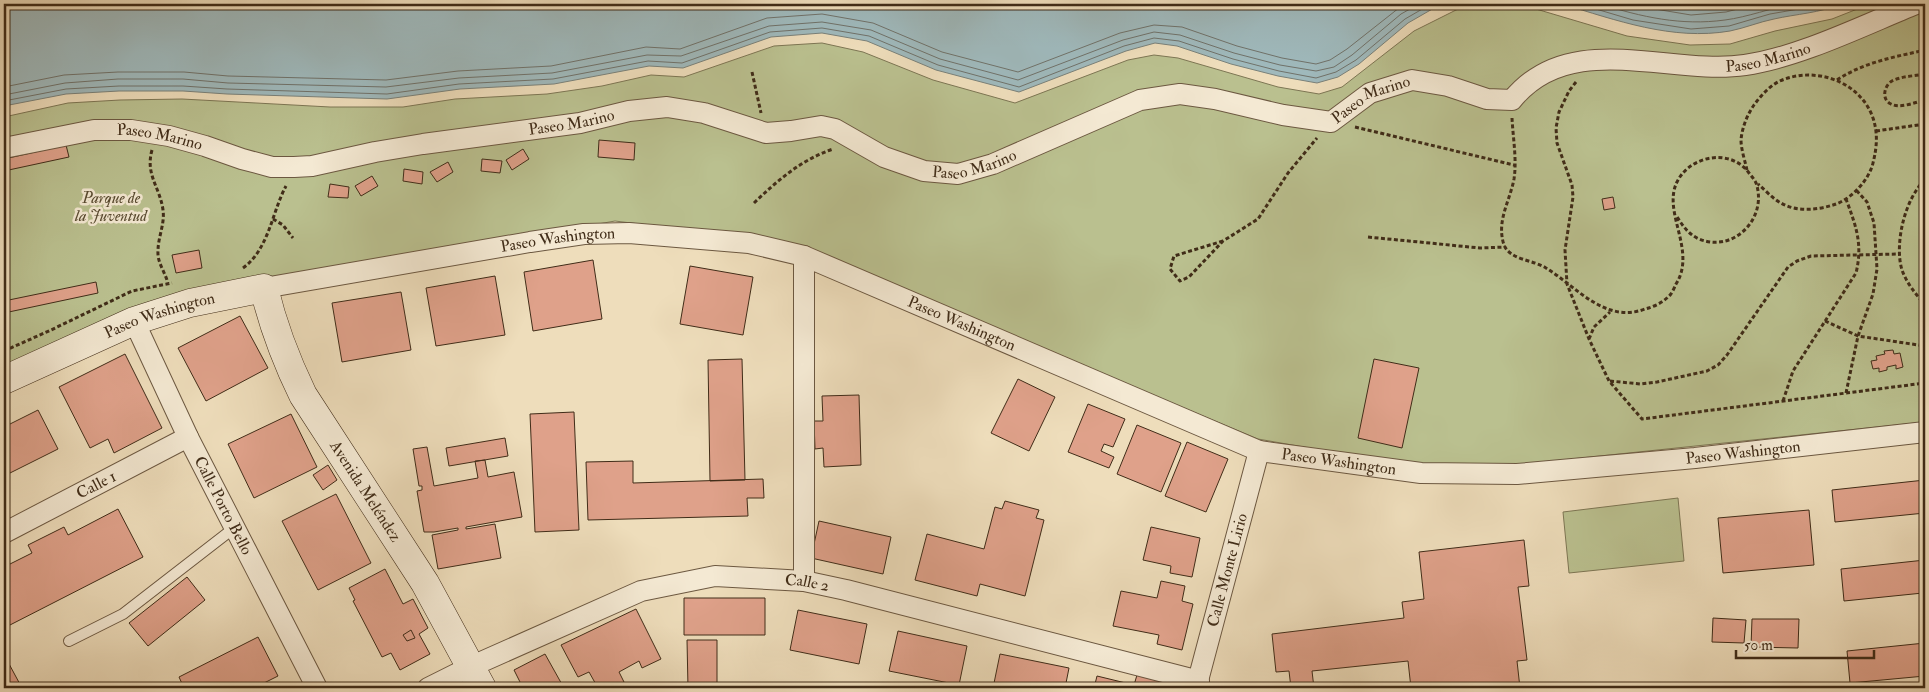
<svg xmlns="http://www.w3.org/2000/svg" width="1929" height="692" font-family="'IM FELL Double Pica',serif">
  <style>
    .green { fill: #bac08f; stroke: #7d7654 }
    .water { fill: #9fb9bc; stroke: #79817a }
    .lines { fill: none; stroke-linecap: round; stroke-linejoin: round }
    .shore { stroke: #70726a; stroke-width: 1 }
    .building { fill: #dfa18a; stroke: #402c18 }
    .lane-casing { stroke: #6c5841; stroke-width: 12 }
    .street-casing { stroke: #6c5841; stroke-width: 22 }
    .secondary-casing { stroke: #402c18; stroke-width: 29 }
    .path { stroke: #402c18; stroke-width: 3; stroke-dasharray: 4 2.5; stroke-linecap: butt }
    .lane { stroke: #f4e9d3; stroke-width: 10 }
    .street { stroke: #f4e9d3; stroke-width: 20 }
    .secondary { stroke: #f4e9d3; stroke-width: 28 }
    .labels { text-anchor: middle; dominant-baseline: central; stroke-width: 5; stroke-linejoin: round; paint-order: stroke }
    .street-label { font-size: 16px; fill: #402c18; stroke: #f4e9d3 }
    .park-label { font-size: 16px; font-style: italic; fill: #584a30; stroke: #f4e9d3 }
  </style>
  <rect width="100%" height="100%" fill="#edb"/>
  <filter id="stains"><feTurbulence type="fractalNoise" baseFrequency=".004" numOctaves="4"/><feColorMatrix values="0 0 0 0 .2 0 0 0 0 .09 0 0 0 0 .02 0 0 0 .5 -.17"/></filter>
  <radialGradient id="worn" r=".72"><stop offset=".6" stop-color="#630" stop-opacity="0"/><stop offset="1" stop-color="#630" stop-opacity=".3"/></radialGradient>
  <path class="green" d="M 1481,4 L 1508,4 L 1536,9 L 1627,36 L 1690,45 L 1730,44 L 1775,31 L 1832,19 L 1870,4 L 1925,4 L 1925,422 L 1514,465 L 1418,467 L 1258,439 L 785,242 L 615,221 L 190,296 L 4,370 L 4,117 L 68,103 L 120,100 L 182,99 L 330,107 L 403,107 L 455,99 L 547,94 L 602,86 L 651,75 L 684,77 L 774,46 L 822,43 L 863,52 L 933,80 L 1015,103 L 1128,60 L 1154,55 L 1178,58 L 1278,87 L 1319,94 L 1342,87 L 1414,31 L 1460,8 Z
    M 1678,498 L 1684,561 L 1569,573 L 1563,512 Z"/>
  <path class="water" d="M 4,4 L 1441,4 L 1408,23 L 1359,64 L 1338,77 L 1317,83 L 1278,76 L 1231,64 L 1177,46 L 1155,43 L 1126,51 L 1019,92 L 936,70 L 867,41 L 822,33 L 771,37 L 683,68 L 649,66 L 554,84 L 460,89 L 387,99 L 227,94 L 183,91 L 119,91 L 66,94 L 4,106 Z
    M 1562,4 L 1841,4 C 1820,13 1796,14 1774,19 C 1759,22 1745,28 1730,31 C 1672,41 1616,20 1562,4 Z"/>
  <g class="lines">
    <path class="shore" d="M 1579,4 L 1633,20 L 1691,29 L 1729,26 L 1770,14 L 1828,4
      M 1600,4 C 1642,17 1681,26 1725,20 C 1748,17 1771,8 1793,4
      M 1625,4 L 1691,15 L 1726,12 L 1757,4
      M 4,87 L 64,75 L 118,72 L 184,72 L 228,76 L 386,80 L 458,71 L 551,66 L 646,47 L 680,49 L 767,18 L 822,14 L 873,23 L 942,52 L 1018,72 L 1120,33 L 1154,25 L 1182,27 L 1237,46 L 1282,58 L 1316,64 L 1330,60 L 1347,49 L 1404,4
      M 4,95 L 65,83 L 118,79 L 183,79 L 228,83 L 386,87 L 459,78 L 552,73 L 647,55 L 681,56 L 769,26 L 822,22 L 871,30 L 940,59 L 1018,80 L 1123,40 L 1154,32 L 1180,35 L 1234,53 L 1280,65 L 1316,71 L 1334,67 L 1352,55 L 1401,14 L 1419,4
      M 4,101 L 66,89 L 119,86 L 183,86 L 227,89 L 387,94 L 459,84 L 553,79 L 648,61 L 682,63 L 770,32 L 822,28 L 869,36 L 938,65 L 1019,87 L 1124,46 L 1154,38 L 1179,41 L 1233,59 L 1279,71 L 1316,78 L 1336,72 L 1356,60 L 1405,19 L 1431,4"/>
  </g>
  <path class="building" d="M 599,140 L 635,143 L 634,160 L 598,157 Z
    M 66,145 L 69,157 L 4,171 L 4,159 Z
    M 523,149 L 529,159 L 512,170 L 506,160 Z
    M 482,159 L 502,161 L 500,173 L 481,171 Z
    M 448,162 L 453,172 L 437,182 L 430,172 Z
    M 404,169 L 423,172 L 422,184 L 403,181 Z
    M 372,176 L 378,186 L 361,196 L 355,186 Z
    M 330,184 L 349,187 L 348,198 L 328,197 Z
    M 1613,197 L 1615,208 L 1604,210 L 1602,199 Z
    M 199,250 L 202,268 L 176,273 L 172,255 Z
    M 593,260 L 602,319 L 533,331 L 524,272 Z
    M 690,266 L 753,277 L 743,335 L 680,324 Z
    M 495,276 L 505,335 L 436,346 L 426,288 Z
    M 96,282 L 98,293 L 4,313 L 4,301 Z
    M 401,292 L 411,350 L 342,362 L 332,303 Z
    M 240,316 L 268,368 L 206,401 L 178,348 Z
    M 1893,350 L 1894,354 L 1900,353 L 1903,367 L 1896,369 L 1896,365 L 1887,367 L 1887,370 L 1879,372 L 1879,368 L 1873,369 L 1871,361 L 1877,360 L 1876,356 L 1885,354 L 1884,351 Z
    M 125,354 L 162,428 L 114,453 L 108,439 L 90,448 L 59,387 Z
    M 742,359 L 745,480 L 710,481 L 708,360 Z
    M 1374,359 L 1419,368 L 1402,448 L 1358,438 Z
    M 1018,379 L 1055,397 L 1029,451 L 991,433 Z
    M 859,395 L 861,465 L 824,467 L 823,448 L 815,449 L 814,421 L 823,421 L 822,396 Z
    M 1088,404 L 1125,419 L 1113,447 L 1104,444 L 1101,451 L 1114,457 L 1109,468 L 1068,452 Z
    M 38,410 L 58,449 L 4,476 L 4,427 Z
    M 574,412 L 579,530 L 535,532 L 530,414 Z
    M 291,414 L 317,467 L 254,498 L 228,444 Z
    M 1137,425 L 1181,443 L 1161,492 L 1117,474 Z
    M 505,438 L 508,456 L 449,466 L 446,448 Z
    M 1187,442 L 1228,459 L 1206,512 L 1165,496 Z
    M 427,447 L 434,486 L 478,478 L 475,461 L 485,460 L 488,477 L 514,472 L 522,517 L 466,527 L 466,529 L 495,524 L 501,558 L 438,569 L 432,535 L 458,530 L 458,528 L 434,532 L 424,532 L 417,491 L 422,490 L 422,486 L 419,486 L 413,449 Z
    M 633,461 L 633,483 L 763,479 L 764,498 L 747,498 L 748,516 L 588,520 L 586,462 Z
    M 328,465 L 337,480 L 323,490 L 313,475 Z
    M 1925,480 L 1925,513 L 1835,522 L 1832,490 Z
    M 336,494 L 371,563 L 318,590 L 282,521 Z
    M 1005,501 L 1039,510 L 1036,518 L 1044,520 L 1025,596 L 980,584 L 977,596 L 915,580 L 927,534 L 984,549 L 995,507 L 1002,509 Z
    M 118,509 L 143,557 L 8,626 L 4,617 L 4,567 L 32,553 L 28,545 L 64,527 L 68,535 Z
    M 1809,510 L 1814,565 L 1723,573 L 1718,518 Z
    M 819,521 L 891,537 L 883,574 L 811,558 Z
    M 1151,527 L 1200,538 L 1192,577 L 1170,573 L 1171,566 L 1143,560 Z
    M 1524,540 L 1529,586 L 1518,587 L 1527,660 L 1517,661 L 1520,688 L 1411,688 L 1408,661 L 1312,671 L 1314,688 L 1291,688 L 1289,671 L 1276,672 L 1272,634 L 1404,618 L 1402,602 L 1424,599 L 1419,552 Z
    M 1925,560 L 1925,612 L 1923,593 L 1844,601 L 1841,569 Z
    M 385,569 L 403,604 L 413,599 L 428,628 L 419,634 L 430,654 L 400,670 L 391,653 L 382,657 L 353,601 L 355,600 L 349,588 Z
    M 187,577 L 205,600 L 148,646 L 129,623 Z
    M 1161,581 L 1185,586 L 1182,601 L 1193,604 L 1182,650 L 1157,644 L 1159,635 L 1113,626 L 1121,591 L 1157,598 Z
    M 684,598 L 765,598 L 765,635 L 684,635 Z
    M 636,609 L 661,659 L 642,668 L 639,661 L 619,672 L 624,682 L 611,688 L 598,688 L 589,672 L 578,677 L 561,645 Z
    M 798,610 L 867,624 L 859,664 L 790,650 Z
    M 1713,618 L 1746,620 L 1744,643 L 1712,642 Z
    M 1752,619 L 1799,619 L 1798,648 L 1751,647 Z
    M 411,630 L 415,638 L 407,641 L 403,635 Z
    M 898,631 L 967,646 L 959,685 L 889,671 Z
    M 258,637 L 278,676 L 254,688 L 184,688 L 179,677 Z
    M 687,640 L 717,640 L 717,688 L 688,688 Z
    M 1925,643 L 1925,676 L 1850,683 L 1847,651 Z
    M 4,653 L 8,662 L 22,688 L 4,688 Z
    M 545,654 L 564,688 L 523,688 L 514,670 Z
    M 1000,654 L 1069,668 L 1065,688 L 993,688 Z
    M 1137,675 L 1170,682 L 1168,688 L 1094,688 L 1097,676 L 1134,685 Z"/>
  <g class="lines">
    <defs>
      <path id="lane" d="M 69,641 L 123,614 L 234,528"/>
      <g id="street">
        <path id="s1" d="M 4,148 L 94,130 L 131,130 L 169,136 L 205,146 L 242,159 L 272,167 L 294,167 L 312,166 L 375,152 L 423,144 L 580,123 L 629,111 L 667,107 L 704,113 L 766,133 L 791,131 L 821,126 L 835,129 L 884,157 L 924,171 L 958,174 L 993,164 L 1140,100 L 1180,94 L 1215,99 L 1283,115 L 1331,122 L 1370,93 L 1412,80 L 1448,86 L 1487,99 L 1512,100 C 1570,28 1669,76 1745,65 C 1800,57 1864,25 1916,4"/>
        <path d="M 804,256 L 804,581"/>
        <path id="s2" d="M 264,288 L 530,242 L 584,234 L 629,233 L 749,243 L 804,256 L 1259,451 L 1421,473 L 1517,474 L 1695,458 L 1925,432"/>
        <path id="s3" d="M 134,321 L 188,437 L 317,688"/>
        <path id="s4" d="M 4,533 L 188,437"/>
        <path id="s5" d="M 428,688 L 470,667 L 641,591 L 715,576 L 804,581 L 846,590 L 1199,681"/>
        <path id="s6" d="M 1196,688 L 1259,451"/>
      </g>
      <g id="secondary">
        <path id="s7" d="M 4,380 L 134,321 L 190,303 L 264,288 C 273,326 286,360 303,395 L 425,583 L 482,688"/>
      </g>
    </defs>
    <use href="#lane" class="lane-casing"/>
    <use href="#street" class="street-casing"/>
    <use href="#secondary" class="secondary-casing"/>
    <path class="path" d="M 752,72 L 761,113
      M 1925,74 C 1915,76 1904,76 1894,80 C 1885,83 1880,99 1891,104 C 1900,109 1916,102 1925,100
      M 1837,80 C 1864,62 1895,57 1925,50
      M 1576,82 L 1569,91 L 1559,112 L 1556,128 L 1557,143 L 1572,185 L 1573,197 L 1565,250 L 1567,284 L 1589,339 L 1609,381 L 1642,419 L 1925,383
      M 1512,118 C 1513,138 1517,160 1514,179 C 1510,201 1496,221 1504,245 C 1510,260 1534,260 1546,268 C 1577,287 1605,324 1645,309 C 1653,307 1662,303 1668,297 C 1672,294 1674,288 1676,284 C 1697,251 1662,212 1677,182 C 1690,155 1731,148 1749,173 C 1752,177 1756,181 1757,186 C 1766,220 1733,253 1699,239 C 1688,234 1682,225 1676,215
      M 1355,127 L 1514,165
      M 1876,131 L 1925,124
      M 152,150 C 145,175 160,187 163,210 C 165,224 158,237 158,251 C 157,263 166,273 168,284
      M 1747,170 C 1745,161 1741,149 1741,140 C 1742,128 1747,115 1754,105 C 1762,94 1772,83 1785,79 C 1819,67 1861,83 1873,118 C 1878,133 1877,147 1873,163 C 1869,180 1851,200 1833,205 C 1817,210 1796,212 1781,203 C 1773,199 1765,190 1758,184
      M 1925,180 C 1905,198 1894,244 1902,270 C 1907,284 1916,294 1925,305
      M 754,203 C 778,180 801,160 833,149
      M 273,219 L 283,225 L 293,238
      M 1368,237 L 1480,248 L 1505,247
      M 1223,241 L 1174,256 L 1170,269 L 1180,281 L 1189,277 L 1223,241 L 1258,219 L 1288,173 L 1317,138
      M 243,268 C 269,249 272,212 286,186
      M 1825,321 L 1858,336 L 1925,346
      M 1589,339 L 1594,327 L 1610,312
      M 4,351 L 51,330 L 132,291 L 172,283
      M 1610,381 L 1641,384 L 1657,382 L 1707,371 L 1718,365 L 1727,355 L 1788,267 L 1797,261 L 1811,256 L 1899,254
      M 1924,384 L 1925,374
      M 1846,393 L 1858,336 L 1873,294 L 1877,269 L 1874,223 L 1867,202 L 1857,191
      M 1783,401 L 1793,371 L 1856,273 C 1863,244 1856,226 1846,199"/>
    <use href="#lane" class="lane"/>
    <use href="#street" class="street"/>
    <use href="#secondary" class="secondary"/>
  </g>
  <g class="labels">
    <g class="street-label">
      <text stroke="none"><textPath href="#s1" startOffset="1836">Paseo Marino</textPath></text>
      <text stroke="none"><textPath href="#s1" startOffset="1418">Paseo Marino</textPath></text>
      <text stroke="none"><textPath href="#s1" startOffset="578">Paseo Marino</textPath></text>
      <text stroke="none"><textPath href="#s1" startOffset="158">Paseo Marino</textPath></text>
      <text stroke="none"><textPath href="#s1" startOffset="998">Paseo Marino</textPath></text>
      <text stroke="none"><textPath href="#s2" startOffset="298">Paseo Washington</textPath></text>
      <text stroke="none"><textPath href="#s7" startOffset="169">Paseo Washington</textPath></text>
      <text stroke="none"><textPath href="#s2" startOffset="718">Paseo Washington</textPath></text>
      <text stroke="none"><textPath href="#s2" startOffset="1528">Paseo Washington</textPath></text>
      <text stroke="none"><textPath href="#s2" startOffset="1122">Paseo Washington</textPath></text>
      <text stroke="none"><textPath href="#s4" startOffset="104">Calle 1</textPath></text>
      <text stroke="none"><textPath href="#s7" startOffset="506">Avenida Meléndez</textPath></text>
      <text stroke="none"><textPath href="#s3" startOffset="205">Calle Porto Bello</textPath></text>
      <text stroke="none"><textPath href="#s6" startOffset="122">Calle Monte Lirio</textPath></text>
      <text stroke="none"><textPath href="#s5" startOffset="402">Calle 2</textPath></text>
    </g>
    <g class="park-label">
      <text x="111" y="198">Parque de<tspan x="111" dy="18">la Juventud</tspan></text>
    </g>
  </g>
  <rect width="1929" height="692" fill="none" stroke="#edb" stroke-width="20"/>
  <rect x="5" y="5" width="1919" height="682" fill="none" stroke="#402c18" stroke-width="2.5"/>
  <rect x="10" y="10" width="1909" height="672" fill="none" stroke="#402c18"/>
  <path d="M1736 650v8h138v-8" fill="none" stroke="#402c18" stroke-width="2.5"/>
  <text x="1744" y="650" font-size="15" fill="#402c18" stroke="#f4e9d3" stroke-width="4" paint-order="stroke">50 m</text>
  <rect width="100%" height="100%" filter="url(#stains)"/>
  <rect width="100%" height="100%" fill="url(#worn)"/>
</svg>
